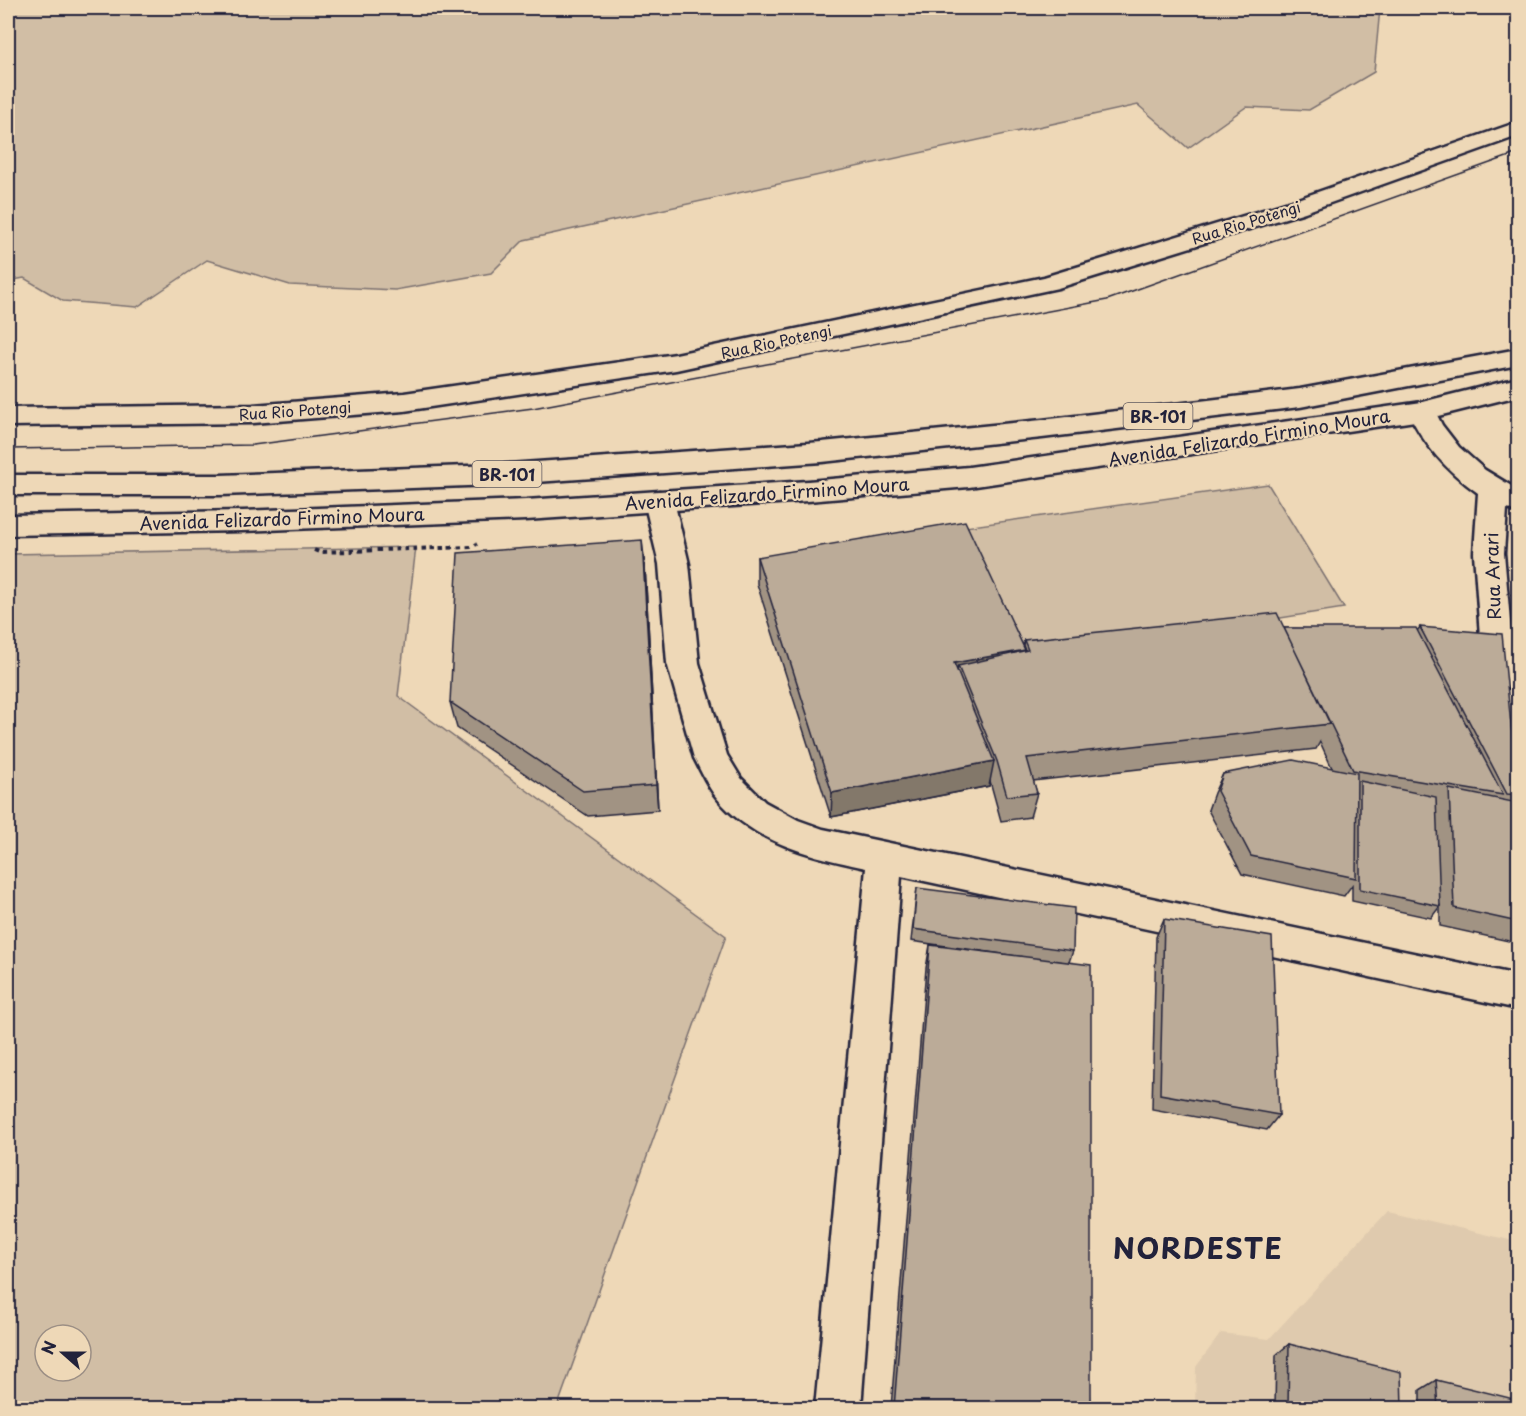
<svg xmlns="http://www.w3.org/2000/svg" width="1526" height="1416" font-family="'Playpen Sans',sans-serif">
  <style>
    .built { fill: #dfcaae }
    .green { fill: #d1bea5; stroke: #7a7070; stroke-width: 1.5; fill-rule: evenodd }
    .lines { fill: none; stroke-linecap: round; stroke-linejoin: round }
    .minor-casing { stroke: #22223b; stroke-width: 5 }
    .highway-casing { stroke: #22223b; stroke-width: 5 }
    .path { stroke: #22223b; stroke-width: 4; stroke-dasharray: 4.5 4.5; stroke-linecap: butt }
    .minor { fill: #eed8b7; fill-rule: evenodd }
    .highway { fill: #eed8b7; fill-rule: evenodd }
    .tram { stroke: #22223b; stroke-width: 1.5 }
    .wall { fill: #a19383; stroke: #22223b; stroke-width: 1.5 }
    .shaded-wall { fill: #83786a; stroke: #22223b; stroke-width: 1.5 }
    .building { fill: #bbab98; stroke: #22223b; stroke-width: 1.5 }
    .labels { text-anchor: middle; dominant-baseline: central; stroke-width: 4.5; stroke-linejoin: round; paint-order: stroke }
    .far-street-label { font-size: 15px; fill: #22223b; stroke: #eed8b7 }
    .shield { fill: #eed8b7; stroke: #5f5960; stroke-width: 1.5 }
    .shield-label { font-size: 16px; font-weight: bold; fill: #22223b }
    .street-label { font-size: 18px; fill: #22223b; stroke: #eed8b7 }
    .near-district-label { font-size: 28px; font-weight: bold; letter-spacing: 1.5px; fill: #22223b; stroke: #eed8b7 }
  </style>
  <rect width="100%" height="100%" fill="#eed8b7"/>
  <filter id="ink" filterUnits="userSpaceOnUse"><feTurbulence type="fractalNoise" baseFrequency=".0167" numOctaves="2"/><feDisplacementMap in="SourceGraphic" scale="12" xChannelSelector="R" yChannelSelector="G"/><feConvolveMatrix kernelMatrix="1 2 1 2 8 2 1 2 1" color-interpolation-filters="sRGB"/></filter>
  <g filter="url(#ink)">
    <path class="built" d="M 1387,1211 L 1518,1242 L 1518,1408 L 1195,1408 L 1196,1367 L 1221,1333 L 1269,1339 Z"/>
    <path class="green" d="M 8,8 L 1380,8 L 1374,72 L 1309,110 L 1246,107 L 1188,148 L 1138,105 L 524,240 L 491,273 L 395,290 L 290,285 L 207,260 L 137,307 L 63,301 L 24,278 L 8,281 Z
      M 1268,484 L 1344,608 L 1018,659 L 965,527 Z
      M 416,547 L 398,696 L 726,936 L 557,1408 L 8,1408 L 8,554 ZM 45,1335 L 81,1335 L 81,1371 L 45,1371 Z"/>
    <g class="lines">
      <defs>
        <path id="minor" d="M 1518,122 L 1518,136 L 1305,212 L 1058,288 L 676,370 L 404,411 L 253,423 L 8,426 L 8,408 L 253,405 L 404,393 L 676,354 L 1044,277 L 1289,202 Z
          M 1422,402 L 1432,405 L 1442,425 L 1459,447 L 1485,470 L 1518,490 L 1518,512 L 1507,509 L 1504,553 L 1515,678 L 1510,687 L 1499,691 L 1488,687 L 1483,678 L 1474,553 L 1478,493 C 1447,471 1424,446 1408,411 L 1412,405 Z
          M 659,491 L 669,494 L 674,501 L 689,564 L 699,663 L 727,755 L 741,778 L 765,802 L 798,820 L 823,829 L 1518,975 L 1518,1009 L 901,876 L 861,1408 L 815,1408 L 866,868 C 813,857 753,843 717,798 C 708,787 701,771 694,758 L 667,663 L 659,564 L 644,501 L 649,494 Z"/>
        <path id="highway" d="M 1518,349 L 1518,365 L 1300,407 L 1042,438 L 822,462 L 495,485 L 220,495 L 8,495 L 8,475 L 220,475 L 495,465 L 822,442 L 1042,420 L 1300,389 Z
          M 1518,378 L 1518,396 L 1422,420 L 969,487 L 808,501 L 526,520 L 243,531 L 8,535 L 8,515 L 243,511 L 526,500 L 808,481 L 969,467 L 1422,402 Z"/>
      </defs>
      <use href="#minor" class="minor-casing"/>
      <use href="#highway" class="highway-casing"/>
      <path class="path" d="M 314,550 L 319,552 L 471,547 L 477,544"/>
      <use href="#minor" class="minor"/>
      <use href="#highway" class="highway"/>
      <path class="tram" d="M 8,449 L 253,445 L 533,408 L 1107,300 L 1518,153"/>
    </g>
    <path class="wall" d="M 757,557 L 1023,645 L 1024,640 L 1284,628 L 1417,631 L 1420,627 L 1518,790 L 1518,796 L 1514,802 L 1518,943 L 1440,926 L 1440,906 L 1431,918 L 1352,901 L 1352,885 L 1344,896 L 1242,874 L 1208,810 L 1214,793 L 1223,774 L 1332,768 L 1320,742 L 1316,749 L 1033,781 L 1037,793 L 1030,817 L 1001,821 L 990,781 L 989,786 L 831,817 L 757,584 Z
      M 645,566 L 658,810 L 588,816 L 457,728 L 450,702 Z
      M 917,888 L 1073,951 L 1069,962 L 1091,1408 L 891,1408 L 926,968 L 930,945 L 1024,957 L 911,941 Z
      M 1164,919 L 1279,1115 L 1267,1130 L 1152,1109 L 1156,937 Z
      M 1289,1344 L 1402,1408 L 1275,1408 L 1276,1355 Z
      M 1436,1380 L 1518,1408 L 1420,1408 L 1420,1390 Z"/>
    <path class="shaded-wall" d="M 642,540 L 645,566 L 658,810 L 656,785 Z
      M 1025,650 L 1019,676 L 958,666 L 954,688 L 954,663 Z
      M 994,761 L 989,786 L 831,817 L 832,793 Z"/>
    <path class="building" d="M 965,521 L 1025,650 L 954,663 L 994,761 L 832,793 L 757,557 Z
      M 642,540 L 656,785 L 583,791 L 450,702 L 458,553 Z
      M 1277,613 L 1330,724 L 1027,758 L 1037,793 L 1007,796 L 997,761 L 958,666 L 1028,650 L 1024,640 Z
      M 1420,627 L 1502,634 L 1518,795 L 1507,794 Z
      M 1284,628 L 1416,628 L 1503,795 L 1353,770 Z
      M 1293,760 L 1357,773 L 1356,878 L 1251,856 L 1217,791 L 1223,774 Z
      M 1360,781 L 1436,797 L 1440,906 L 1360,889 Z
      M 1449,789 L 1518,803 L 1518,922 L 1454,908 Z
      M 917,888 L 1074,908 L 1073,951 L 913,929 Z
      M 1164,919 L 1272,937 L 1279,1115 L 1160,1094 Z
      M 930,945 L 1091,965 L 1091,1408 L 894,1408 Z
      M 1289,1344 L 1401,1372 L 1402,1408 L 1288,1408 Z
      M 1436,1380 L 1518,1400 L 1518,1408 L 1438,1408 Z"/>
  </g>
  <g class="labels">
    <g class="far-street-label">
      <text transform="translate(1246 222) rotate(-17)">Rua Rio Potengi</text>
      <text transform="translate(776 341) rotate(-12)">Rua Rio Potengi</text>
      <text transform="translate(295 410) rotate(-4)">Rua Rio Potengi</text>
    </g>
    <g class="shield">
      <rect x="1123.5" y="403" width="69" height="26" rx="4.5"/>
      <rect x="472.5" y="461" width="69" height="26" rx="4.5"/>
    </g>
    <g class="shield-label">
      <text x="1158" y="416">BR-101</text>
      <text x="507" y="474">BR-101</text>
    </g>
    <g class="street-label">
      <text transform="translate(1249 437) rotate(-9)">Avenida Felizardo Firmino Moura</text>
      <text transform="translate(767 493) rotate(-4)">Avenida Felizardo Firmino Moura</text>
      <text transform="translate(282 518) rotate(-2)">Avenida Felizardo Firmino Moura</text>
      <text transform="translate(1492 576) rotate(-92)">Rua Arari</text>
    </g>
    <g class="near-district-label">
      <text x="1198" y="1247">NORDESTE</text>
    </g>
  </g>
  <rect width="1526" height="1416" fill="none" stroke="#eed8b7" stroke-width="30"/>
  <rect x="15" y="15" width="1496" height="1386" fill="none" stroke="#22223b" stroke-width="2" filter="url(#ink)"/>
  <g transform="translate(63 1353) rotate(291)"><circle r="28" fill="#eed8b7" stroke="#9c8f85" stroke-width="1.5"/>
  <path d="M0-4.5L10 22L0 15L-10 22Z" fill="#22223b"/>
  <text y="-9" font-size="16" font-weight="bold" text-anchor="middle" fill="#22223b">N</text>
  </g>
</svg>
